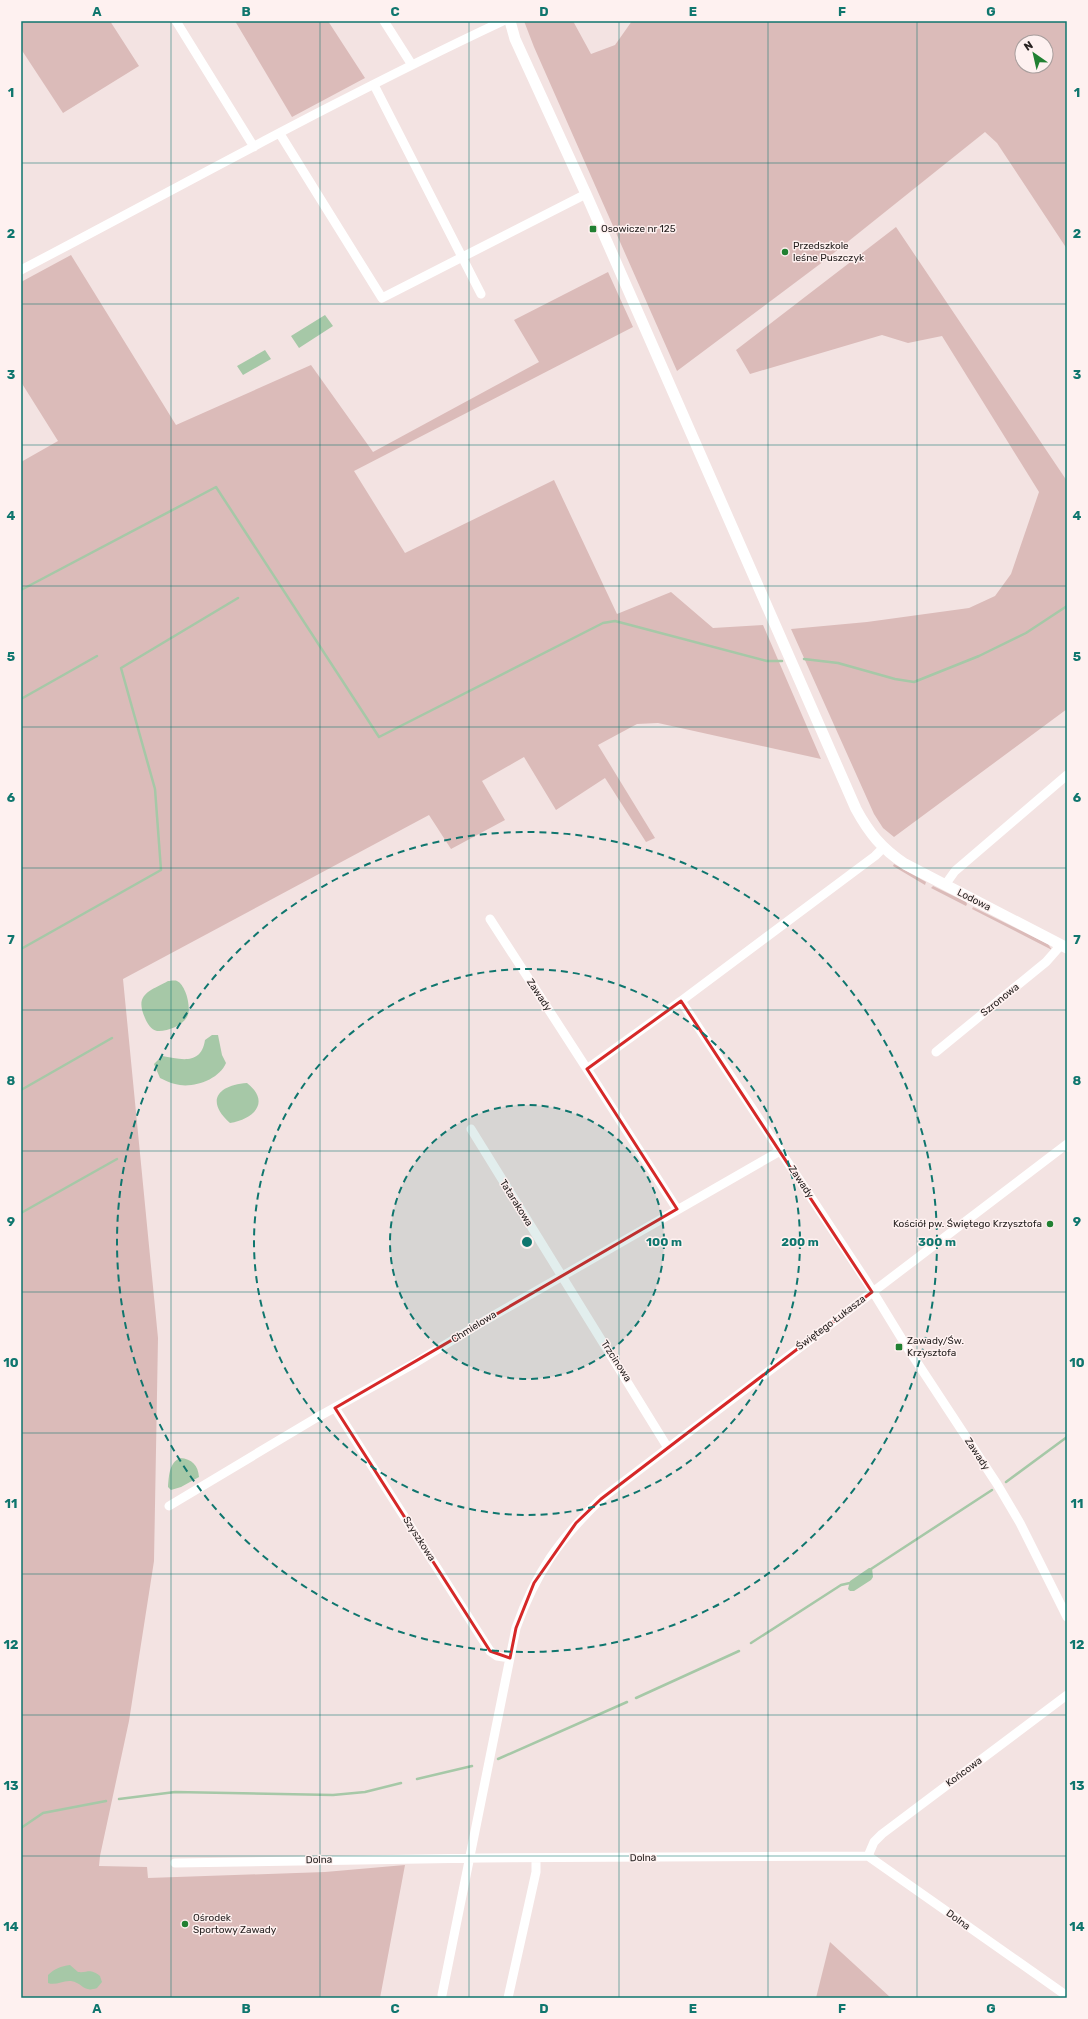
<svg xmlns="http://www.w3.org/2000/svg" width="1088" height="2019" font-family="Rubik,sans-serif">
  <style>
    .green { fill: #dbbbb9; fill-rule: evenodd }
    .water { fill: #a6c8a7 }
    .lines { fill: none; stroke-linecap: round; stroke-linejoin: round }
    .stream { stroke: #a6c8a7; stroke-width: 2.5 }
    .minor { stroke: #fff; stroke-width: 9 }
    .tertiary { stroke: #fff; stroke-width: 11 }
    .marked { fill: none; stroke: #d62828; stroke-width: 3; stroke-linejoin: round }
    .grid { fill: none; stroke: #0f766e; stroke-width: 1; stroke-opacity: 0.55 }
    .ring { fill: none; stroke: #0f766e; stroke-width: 2; stroke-dasharray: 7 5 }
    .poi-dot { fill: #218032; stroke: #fef1f0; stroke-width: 1.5 }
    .labels { text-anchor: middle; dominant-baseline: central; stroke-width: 3; stroke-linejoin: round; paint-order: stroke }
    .poi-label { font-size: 10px; fill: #272221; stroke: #fef1f0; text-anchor: start }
    .street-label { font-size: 10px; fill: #272221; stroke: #fef1f0 }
    .centre { fill: #0f766e; stroke: #fef1f0; stroke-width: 2 }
    .ring-label { font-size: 12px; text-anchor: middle; font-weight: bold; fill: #0f766e; stroke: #fef1f0; stroke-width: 3; stroke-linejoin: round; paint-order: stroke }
    .neatline { fill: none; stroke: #0f766e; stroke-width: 1.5 }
    .grid-label { font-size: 13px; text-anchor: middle; font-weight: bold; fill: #0f766e }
  </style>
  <rect width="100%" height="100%" fill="#f3e3e2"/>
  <path class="green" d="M 21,21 L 110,21 L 139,66 L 63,113 L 21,49 Z
    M 235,21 L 328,21 L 365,78 L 292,117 Z
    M 524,21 L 573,21 L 591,54 L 615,45 L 632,21 L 1067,21 L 1067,249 L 997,143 L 985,132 L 820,264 L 677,371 L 534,47 ZM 1022,42 L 1046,42 L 1046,66 L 1022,66 Z
    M 896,227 L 1067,481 L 1067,709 L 894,837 L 883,828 L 874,814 L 791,629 L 867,622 L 969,608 L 995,596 L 1011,574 L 1039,492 L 942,336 L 908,343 L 882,335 L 750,374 L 736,350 Z
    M 71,255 L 176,425 L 311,365 L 373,452 L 539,362 L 514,320 L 608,272 L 633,327 L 354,471 L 405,553 L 554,480 L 617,614 L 671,592 L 713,628 L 763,625 L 821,759 L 658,723 L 637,724 L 598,745 L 655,838 L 646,842 L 605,778 L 556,810 L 524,757 L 482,781 L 505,820 L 451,849 L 429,815 L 123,979 L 158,1338 L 154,1561 L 129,1721 L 100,1856 L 99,1866 L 147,1867 L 148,1878 L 325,1872 L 405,1865 L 380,1998 L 21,1998 L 21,462 L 58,441 L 21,382 L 21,282 Z
    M 894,864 L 926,882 L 925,885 L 893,866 Z
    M 933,886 L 966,902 L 967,904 L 966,906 L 931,888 Z
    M 973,907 L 1048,944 L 1052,950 L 972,909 Z
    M 830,1942 L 891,1998 L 816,1998 Z"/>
  <path class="water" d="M 325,315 L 333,326 L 299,348 L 291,336 Z
    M 265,350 L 271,359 L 243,375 L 237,366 Z
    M 168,981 C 170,981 175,980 177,981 C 186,985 192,1009 187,1017 C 182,1026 166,1032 157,1031 C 151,1030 147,1023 145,1018 C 134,994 150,991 168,981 Z
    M 212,1035 L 218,1035 L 222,1055 L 226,1063 C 219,1080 192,1089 175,1084 C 170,1083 165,1080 160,1078 L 154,1064 L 162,1056 C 180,1059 201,1066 205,1040 Z
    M 247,1083 C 271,1102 254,1119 230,1123 C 205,1101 218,1085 247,1083 Z
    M 180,1458 C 192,1459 198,1465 199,1477 L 181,1487 L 171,1490 L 168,1487 C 169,1476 169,1463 180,1458 Z
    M 869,1568 L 872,1568 L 873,1577 L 871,1580 L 854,1591 L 850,1591 L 848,1589 L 850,1581 Z
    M 70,1965 L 78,1972 C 89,1973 89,1968 100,1976 L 102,1982 L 97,1988 C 83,1993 83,1983 71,1981 C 63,1980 56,1986 48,1983 L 48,1975 C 54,1969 61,1966 70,1965 Z"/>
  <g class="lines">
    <path class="stream" d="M 21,590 L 216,487 L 379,737 L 603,623 L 615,621 L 767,661 L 782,661
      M 804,659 L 838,663 L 895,679 L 914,682 L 979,656 L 1026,633 L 1067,606
      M 21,699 L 97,656
      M 21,949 L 161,870 L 155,789 L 121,668 L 238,598
      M 21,1090 L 112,1038
      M 21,1213 L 117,1159
      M 1006,1482 L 1067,1437
      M 871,1569 L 992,1490
      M 751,1643 L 841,1585 L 850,1583
      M 636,1698 L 739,1651
      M 498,1759 L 627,1702
      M 417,1779 L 472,1766
      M 119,1799 L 175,1792 L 333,1795 L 365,1792 L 401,1783
      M 21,1828 L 43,1813 L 106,1801"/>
    <path class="minor" d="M 176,21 L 254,147
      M 384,21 L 412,65
      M 374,85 L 481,294
      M 280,134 L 382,298 L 586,194
      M 21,270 C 181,186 339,98 503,21
      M 945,885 L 955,871 L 1067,775
      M 490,919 L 587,1069 L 681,1001 L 867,1282 L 905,1344 L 997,1484 L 1020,1523 L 1067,1617
      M 681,1001 L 875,856 L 883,848
      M 936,1052 L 1046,962 L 1061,945
      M 587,1069 L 677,1209
      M 471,1129 L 668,1448
      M 335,1408 L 490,1651 L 497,1656 L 510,1658
      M 169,1506 L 316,1418 L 415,1363 L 484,1321 L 780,1151
      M 868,1856 L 874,1842 L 882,1834 L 1067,1695
      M 175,1863 L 482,1858 L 868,1856 L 1067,1996
      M 442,1995 L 516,1628 C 536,1572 559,1540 601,1499 L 1067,1144
      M 508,1998 L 536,1872 L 536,1859"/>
    <path class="tertiary" d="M 510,21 L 515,39 L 586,194 L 856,809 C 869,833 882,849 905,864 L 1067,948"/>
  </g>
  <path class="marked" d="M 681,1001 L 872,1292 L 601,1499 L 576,1523 L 534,1583 L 516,1628 L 510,1658 L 490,1651 L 335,1408 L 677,1209 L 587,1069 Z"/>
  <path class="grid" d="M 171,21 L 171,1998M 320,21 L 320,1998M 469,21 L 469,1998M 619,21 L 619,1998M 768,21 L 768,1998M 917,21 L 917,1998M 21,163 L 1067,163M 21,304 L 1067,304M 21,445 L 1067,445M 21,586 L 1067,586M 21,727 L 1067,727M 21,868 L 1067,868M 21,1010 L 1067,1010M 21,1151 L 1067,1151M 21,1292 L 1067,1292M 21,1433 L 1067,1433M 21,1574 L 1067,1574M 21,1715 L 1067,1715M 21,1856 L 1067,1856"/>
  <circle cx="527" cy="1242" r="137" fill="#0f766e" fill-opacity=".12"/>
  <g class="ring">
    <circle cx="527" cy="1242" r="137"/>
    <circle cx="527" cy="1242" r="273"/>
    <circle cx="527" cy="1242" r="410"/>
  </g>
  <g class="poi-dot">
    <rect x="589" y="225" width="8" height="8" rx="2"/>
    <circle cx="785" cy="252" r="4"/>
    <circle cx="1050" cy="1224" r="4"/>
    <rect x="895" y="1343" width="8" height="8" rx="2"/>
    <circle cx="185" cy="1924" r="4"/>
  </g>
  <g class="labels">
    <g class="poi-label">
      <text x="601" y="229">Osowicze nr 125</text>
      <text x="793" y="246">Przedszkole<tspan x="793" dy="12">leśne Puszczyk</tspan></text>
      <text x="1042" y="1224" text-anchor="end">Kościół pw. Świętego Krzysztofa</text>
      <text x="907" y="1341">Zawady/Św.<tspan x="907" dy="12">Krzysztofa</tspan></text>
      <text x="193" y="1918">Ośrodek<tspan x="193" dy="12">Sportowy Zawady</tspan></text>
    </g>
    <g class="street-label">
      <text transform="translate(974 900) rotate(27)">Lodowa</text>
      <text transform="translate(539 995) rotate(57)">Zawady</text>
      <text transform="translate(1000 1000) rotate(-39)">Szronowa</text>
      <text transform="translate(801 1182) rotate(56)">Zawady</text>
      <text transform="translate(516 1203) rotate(58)">Tatarakowa</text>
      <text transform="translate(831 1323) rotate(-37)">Świętego Łukasza</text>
      <text transform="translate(474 1327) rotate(-32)">Chmielowa</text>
      <text transform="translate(616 1361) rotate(57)">Trzcinowa</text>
      <text transform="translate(977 1454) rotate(57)">Zawady</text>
      <text transform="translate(419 1539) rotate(57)">Szyszkowa</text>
      <text transform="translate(964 1772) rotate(-37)">Końcowa</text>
      <text transform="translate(643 1858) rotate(-1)">Dolna</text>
      <text transform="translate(319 1860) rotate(-1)">Dolna</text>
      <text transform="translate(958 1920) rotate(36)">Dolna</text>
    </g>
  </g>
  <circle cx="527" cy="1242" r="6" class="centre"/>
  <g class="ring-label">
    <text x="664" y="1246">100 m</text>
    <text x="800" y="1246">200 m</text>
    <text x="937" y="1246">300 m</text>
  </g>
  <rect width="1088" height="2019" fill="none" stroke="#fef1f0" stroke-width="44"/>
  <g transform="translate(1034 54) rotate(326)"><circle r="19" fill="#fef1f0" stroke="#a89e9d"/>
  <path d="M0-3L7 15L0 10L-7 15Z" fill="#218032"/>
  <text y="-6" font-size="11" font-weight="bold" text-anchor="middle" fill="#272221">N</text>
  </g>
  <rect x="22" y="22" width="1044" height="1975" class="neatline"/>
  <g class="grid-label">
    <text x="97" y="16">A</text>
    <text x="246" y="16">B</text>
    <text x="395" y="16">C</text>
    <text x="544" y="16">D</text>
    <text x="693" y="16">E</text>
    <text x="842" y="16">F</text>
    <text x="991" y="16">G</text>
    <text x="11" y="97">1</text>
    <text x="1077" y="97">1</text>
    <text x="11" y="238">2</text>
    <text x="1077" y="238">2</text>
    <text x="11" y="379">3</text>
    <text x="1077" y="379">3</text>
    <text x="11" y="520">4</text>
    <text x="1077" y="520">4</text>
    <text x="11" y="661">5</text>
    <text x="1077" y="661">5</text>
    <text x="11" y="802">6</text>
    <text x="1077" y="802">6</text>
    <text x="11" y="944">7</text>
    <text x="1077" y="944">7</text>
    <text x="11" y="1085">8</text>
    <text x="1077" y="1085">8</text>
    <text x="11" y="1226">9</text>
    <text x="1077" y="1226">9</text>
    <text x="11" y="1367">10</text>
    <text x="1077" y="1367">10</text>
    <text x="11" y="1508">11</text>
    <text x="1077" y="1508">11</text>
    <text x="11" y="1649">12</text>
    <text x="1077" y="1649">12</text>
    <text x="11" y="1790">13</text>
    <text x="1077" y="1790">13</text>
    <text x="11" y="1931">14</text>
    <text x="1077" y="1931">14</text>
    <text x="97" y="2013">A</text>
    <text x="246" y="2013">B</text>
    <text x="395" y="2013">C</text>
    <text x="544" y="2013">D</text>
    <text x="693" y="2013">E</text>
    <text x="842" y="2013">F</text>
    <text x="991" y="2013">G</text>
  </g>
</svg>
